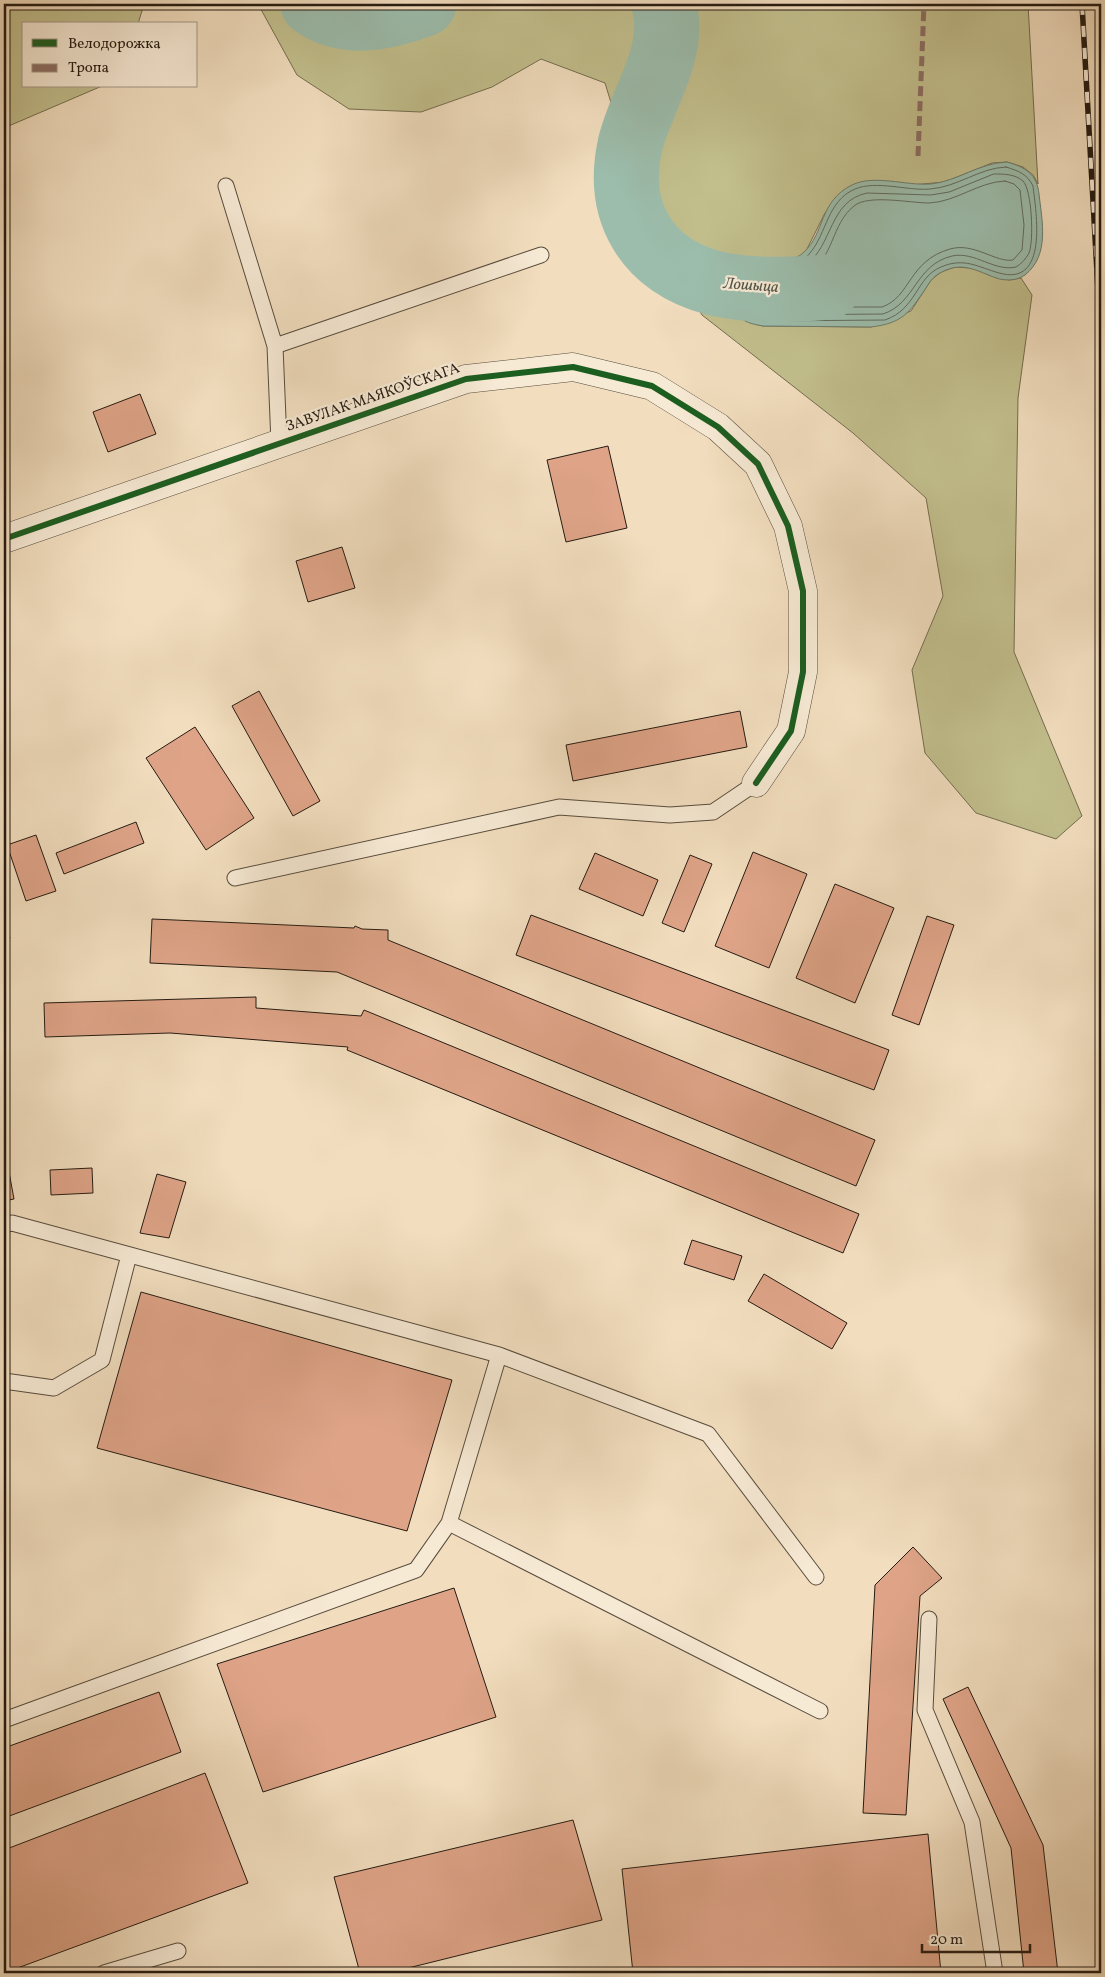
<svg xmlns="http://www.w3.org/2000/svg" width="1105" height="1977" font-family="Vollkorn,serif">
  <style>
    .green { fill: #c2bf8d; stroke: #746d50 }
    .water { fill: #9cbdac; stroke: #6c7c6e }
    .lines { fill: none; stroke-linecap: round; stroke-linejoin: round }
    .shore { stroke: #606c5f; stroke-width: 1 }
    .river { stroke: #9cbdac; stroke-width: 65 }
    .building { fill: #dfa488; stroke: #251b12 }
    .service-casing { stroke: #584c3d; stroke-width: 17 }
    .minor-casing { stroke: #584c3d; stroke-width: 29 }
    .service { stroke: #f7ead5; stroke-width: 15 }
    .minor { stroke: #f7ead5; stroke-width: 28 }
    .rail-casing { stroke: #251b12; stroke-width: 5.5 }
    .rail { stroke: #f7ead5; stroke-width: 4; stroke-dasharray: 11; stroke-linecap: butt }
    .quiet { stroke: #8d6e63; stroke-width: 5; stroke-dasharray: 10 5; stroke-linecap: butt }
    .cycleway-casing { stroke: #f7ead5; stroke-width: 9 }
    .cycleway { stroke: #1b5e20; stroke-width: 6 }
    .labels { text-anchor: middle; dominant-baseline: central; stroke-width: 4.5; stroke-linejoin: round; paint-order: stroke }
    .street-label { font-size: 15px; fill: #251b12; stroke: #f7ead5 }
    .water-label { font-size: 16px; font-style: italic; fill: #4f5448; stroke: #f7ead5 }
  </style>
  <rect width="100%" height="100%" fill="#f2debf"/>
  <filter id="stains"><feTurbulence type="fractalNoise" baseFrequency=".004" numOctaves="4"/><feColorMatrix values="0 0 0 0 .2 0 0 0 0 .09 0 0 0 0 .02 0 0 0 .5 -.17"/></filter>
  <radialGradient id="worn" r=".72"><stop offset=".6" stop-color="#630" stop-opacity="0"/><stop offset="1" stop-color="#630" stop-opacity=".3"/></radialGradient>
  <path class="green" d="M 4,4 L 144,4 L 138,24 L 24,24 L 24,86 L 102,86 L 4,128 Z
    M 258,4 L 398,4 L 409,9 L 418,4 L 1028,4 L 1038,184 L 1033,175 L 1023,167 L 1007,162 L 992,163 L 945,182 L 843,191 L 825,213 L 806,251 L 798,258 L 789,260 L 767,260 L 734,308 C 742,321 749,323 763,326 L 871,327 L 911,311 L 931,280 L 941,272 L 955,267 L 971,268 L 1009,280 L 1021,278 L 1032,295 L 1018,398 L 1014,652 L 1082,816 L 1056,839 L 976,813 L 925,753 L 912,670 L 943,596 L 926,498 L 853,433 L 702,315 L 648,223 L 605,83 L 541,59 L 492,87 L 421,112 L 349,109 L 297,75 Z"/>
  <path class="water" d="M 1007,162 C 1025,167 1037,174 1039,194 C 1042,221 1050,255 1025,275 C 1017,281 1005,281 996,278 C 977,271 962,261 942,272 C 935,275 930,281 926,288 C 909,313 903,323 871,327 L 763,326 C 753,324 743,323 737,313 C 727,296 749,268 765,261 C 779,256 792,264 804,252 C 825,233 819,201 852,185 C 874,174 906,186 931,184 C 958,181 979,163 1007,162 Z"/>
  <g class="lines">
    <path class="shore" d="M 1006,167 C 1019,171 1027,174 1033,186 C 1036,212 1049,287 999,273 C 978,267 964,257 941,267 C 916,277 917,309 885,320 L 764,321 C 755,319 746,318 741,310 C 734,296 755,269 769,265 C 784,261 798,269 810,253 C 827,233 827,201 855,189 C 877,180 907,191 930,189 C 958,187 979,168 1006,167 Z
      M 994,174 C 1004,174 1015,174 1023,181 C 1032,190 1034,241 1029,253 C 1026,259 1021,264 1016,267 C 994,272 975,251 952,256 C 915,265 916,303 883,314 L 765,315 L 753,312 L 746,305 L 749,293 L 765,274 C 778,267 794,275 806,265 C 833,245 829,201 867,193 L 931,195 L 949,192 Z
      M 1005,181 L 1014,184 L 1020,190 L 1024,225 L 1022,250 L 1013,260 C 996,263 974,242 950,249 C 908,261 911,297 882,307 L 765,307 L 753,303 L 755,297 L 770,280 C 782,276 795,281 807,274 C 834,259 831,224 854,206 C 868,194 910,203 929,203 C 956,202 978,182 1005,181 Z"/>
    <path class="river" d="M 313,4 C 347,28 389,17 424,4
      M 664,4 C 677,54 641,99 630,145 C 615,212 647,266 714,283 C 750,292 792,290 828,287"/>
  </g>
  <path class="building" d="M 140,394 L 156,434 L 108,452 L 93,412 Z
    M 608,446 L 627,528 L 566,542 L 547,460 Z
    M 342,547 L 355,588 L 308,602 L 296,561 Z
    M 259,691 L 320,801 L 293,816 L 232,706 Z
    M 740,711 L 747,747 L 573,781 L 566,745 Z
    M 195,727 L 254,818 L 206,850 L 146,758 Z
    M 136,822 L 144,843 L 64,874 L 56,853 Z
    M 36,835 L 56,891 L 26,901 L 7,845 Z
    M 753,852 L 807,874 L 769,968 L 715,946 Z
    M 595,853 L 658,880 L 643,916 L 579,889 Z
    M 690,855 L 712,864 L 684,932 L 662,923 Z
    M 835,884 L 894,908 L 855,1003 L 796,978 Z
    M 531,915 L 889,1050 L 874,1090 L 516,955 Z
    M 927,916 L 954,925 L 919,1025 L 892,1015 Z
    M 152,919 L 354,928 L 355,926 L 362,929 L 388,930 L 388,940 L 875,1140 L 856,1186 L 337,972 L 150,963 Z
    M 4,920 L 10,938 L 4,940 Z
    M 256,997 L 256,1008 L 361,1016 L 364,1010 L 859,1214 L 843,1253 L 347,1050 L 348,1047 L 170,1033 L 45,1037 L 44,1003 Z
    M 92,1168 L 93,1193 L 51,1195 L 50,1170 Z
    M 9,1172 L 14,1199 L 4,1201 L 4,1173 Z
    M 157,1174 L 186,1182 L 169,1238 L 140,1233 Z
    M 692,1240 L 742,1256 L 734,1280 L 684,1264 Z
    M 764,1274 L 847,1323 L 832,1349 L 748,1301 Z
    M 141,1292 L 452,1380 L 407,1531 L 97,1448 Z
    M 913,1547 L 942,1578 L 920,1596 L 906,1815 L 863,1813 L 875,1585 Z
    M 454,1588 L 496,1717 L 263,1792 L 217,1664 Z
    M 968,1687 L 1043,1845 L 1058,1973 L 1024,1973 L 1011,1848 L 943,1699 Z
    M 159,1692 L 181,1752 L 4,1818 L 4,1748 Z
    M 205,1773 L 248,1883 L 4,1973 L 4,1850 Z
    M 573,1820 L 602,1920 L 388,1973 L 360,1973 L 334,1877 Z
    M 928,1834 L 941,1973 L 633,1973 L 622,1869 Z"/>
  <g class="lines">
    <defs>
      <path id="service" d="M 226,186 L 275,346 L 279,443
        M 275,346 L 541,255
        M 235,878 L 559,807 L 670,815 L 713,812 L 756,783
        M 4,1225 L 12,1223 L 499,1355 L 708,1434 L 816,1577
        M 4,1381 L 54,1388 L 102,1360 L 129,1255
        M 449,1523 L 820,1711
        M 929,1619 L 925,1710 L 972,1822 L 995,1973
        M 4,1720 L 416,1570 L 449,1523 L 499,1355
        M 104,1973 L 178,1951"/>
      <path id="minor" d="M 4,539 L 466,379 L 573,367 L 652,386 L 718,427 L 758,464 L 788,526 L 803,591 L 803,672 L 791,731 L 756,783"/>
    </defs>
    <use href="#service" class="service-casing"/>
    <use href="#minor" class="minor-casing"/>
    <use href="#service" class="service"/>
    <use href="#minor" class="minor"/>
    <defs>
      <path id="rail" d="M 1082,4 L 1101,344"/>
    </defs>
    <use href="#rail" class="rail-casing"/>
    <use href="#rail" class="rail"/>
    <path class="quiet" d="M 918,156 L 924,4"/>
    <defs>
      <path id="cycleway" d="M 4,539 L 466,379 L 573,367 L 652,386 L 718,427 L 758,464 L 788,526 L 803,591 L 803,672 L 791,731 L 756,783"/>
    </defs>
    <use href="#cycleway" class="cycleway-casing"/>
    <use href="#cycleway" class="cycleway"/>
  </g>
  <g class="labels">
    <g class="street-label">
      <text transform="translate(373 398) rotate(-19)">ЗАВУЛАК МАЯКОЎСКАГА</text>
    </g>
    <g class="water-label">
      <text transform="translate(751 286) rotate(4)">Лошыца</text>
    </g>
  </g>
  <rect width="1105" height="1977" fill="none" stroke="#f2debf" stroke-width="20"/>
  <rect x="5" y="5" width="1095" height="1967" fill="none" stroke="#251b12" stroke-width="2.5"/>
  <rect x="10" y="10" width="1085" height="1957" fill="none" stroke="#251b12"/>
  <rect x="22" y="22" width="175" height="65" fill="#f7ead5" stroke="#a39787"/>
  <rect x="32" y="39" width="25" height="8" fill="#1b5e20" stroke="#a39787"/>
  <text x="68" y="48" font-size="15" fill="#251b12">Велодорожка</text>
  <rect x="32" y="64" width="25" height="8" fill="#8d6e63" stroke="#a39787"/>
  <text x="68" y="72" font-size="15" fill="#251b12">Тропа</text>
  <path d="M922 1944v8h108v-8" fill="none" stroke="#251b12" stroke-width="2.5"/>
  <text x="930" y="1944" font-size="15" fill="#251b12" stroke="#f7ead5" stroke-width="4" paint-order="stroke">20 m</text>
  <rect width="100%" height="100%" filter="url(#stains)"/>
  <rect width="100%" height="100%" fill="url(#worn)"/>
</svg>
